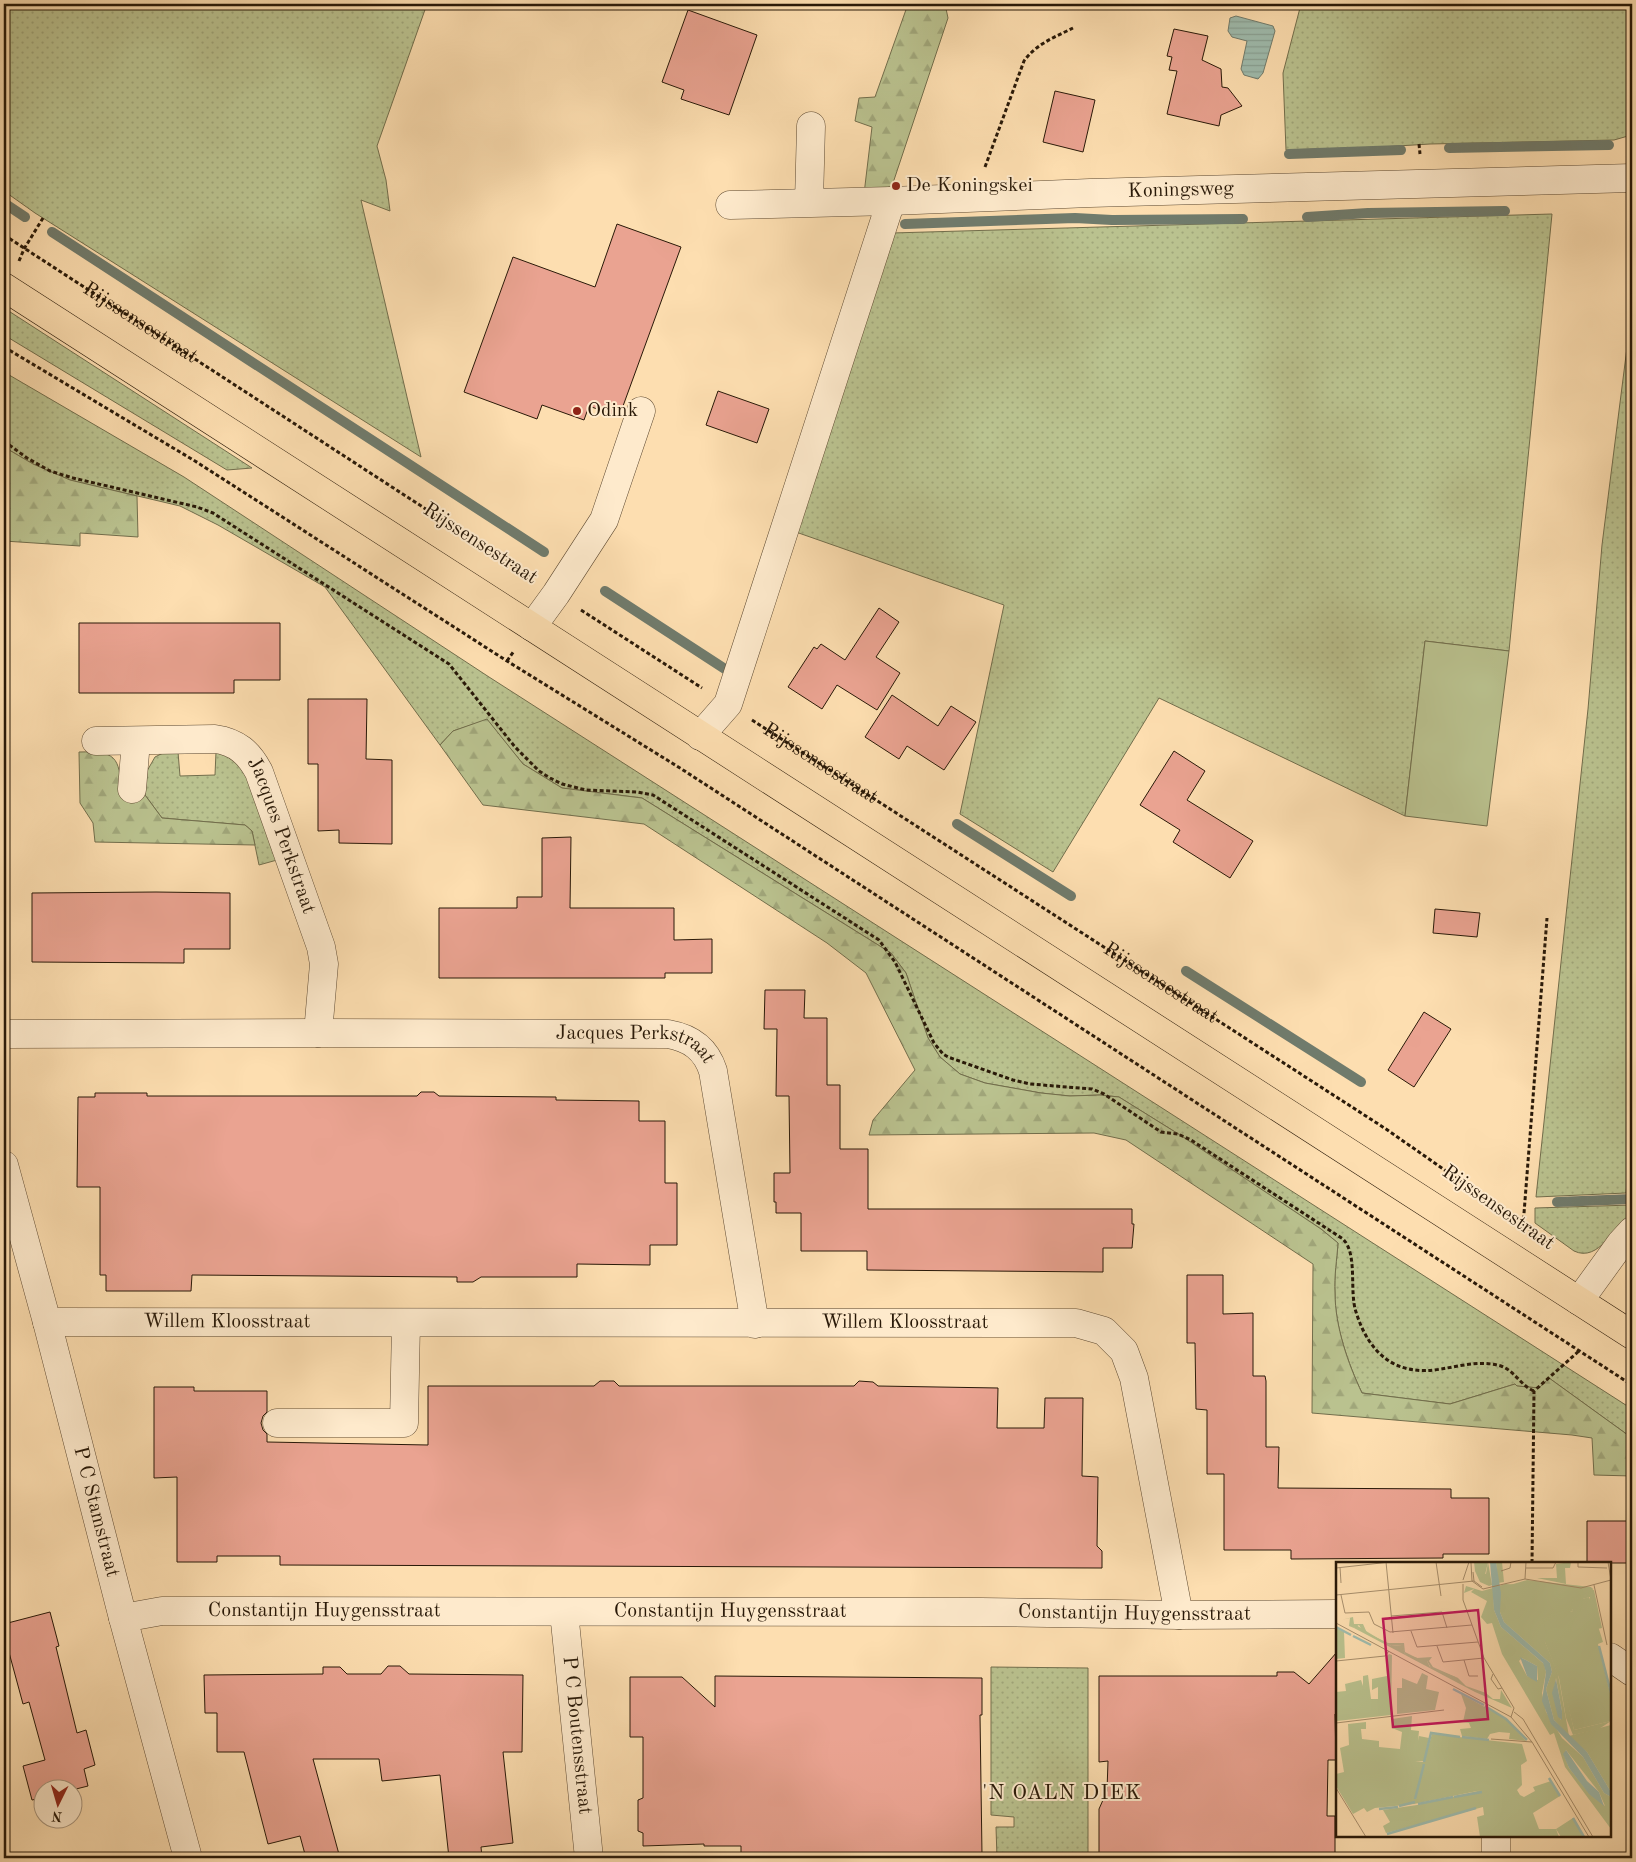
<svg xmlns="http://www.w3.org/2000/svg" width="1636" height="1862" font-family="'Old Standard TT',serif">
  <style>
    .grass { fill: url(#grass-dots); stroke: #726e4c }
    .forest { fill: url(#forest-firs); stroke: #726e4c }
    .garden { fill: #bac28f; stroke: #726e4c }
    .water { fill: url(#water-rules); stroke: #707b6c }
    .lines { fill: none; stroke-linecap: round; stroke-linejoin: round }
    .stream { stroke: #707b6c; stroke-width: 10 }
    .building { fill: #eaa391; stroke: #291908 }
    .minor-casing { stroke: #5e4a32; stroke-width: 29 }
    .major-casing { stroke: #291908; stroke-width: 29 }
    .path { stroke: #291908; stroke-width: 3; stroke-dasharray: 4 2.5; stroke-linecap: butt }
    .minor { stroke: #feeacc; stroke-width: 28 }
    .major { stroke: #fddeb0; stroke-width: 28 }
    .poi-dot { fill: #8f2418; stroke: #feeacc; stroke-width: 2 }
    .labels { text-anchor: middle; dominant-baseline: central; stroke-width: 4; stroke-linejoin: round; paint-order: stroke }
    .poi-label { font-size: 20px; fill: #291908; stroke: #feeacc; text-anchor: start }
    .street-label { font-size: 20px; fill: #291908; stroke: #feeacc }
    .neighbourhood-label { font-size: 21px; letter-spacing: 1px; fill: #291908; stroke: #feeacc }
    .inset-river { fill: none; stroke: #9fbcae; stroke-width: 2.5 }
    .inset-road { fill: none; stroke: #a88f6d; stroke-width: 1 }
    .view { fill: #c2185b; fill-opacity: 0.15; stroke: #c2185b; stroke-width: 2.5 }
    .inset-edge { fill: none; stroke: #291908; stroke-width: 2.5 }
  </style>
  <defs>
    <pattern id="grass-dots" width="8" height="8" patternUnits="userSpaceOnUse" patternTransform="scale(1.25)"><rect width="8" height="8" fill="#bac28f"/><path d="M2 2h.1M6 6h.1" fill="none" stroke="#a0a67a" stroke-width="1.8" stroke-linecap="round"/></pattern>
    <pattern id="forest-firs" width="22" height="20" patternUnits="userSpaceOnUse" patternTransform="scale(1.25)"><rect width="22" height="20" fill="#bac28f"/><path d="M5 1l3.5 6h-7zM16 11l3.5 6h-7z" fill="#a0a67a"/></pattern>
    <pattern id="water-rules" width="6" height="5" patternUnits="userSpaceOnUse" patternTransform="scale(1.25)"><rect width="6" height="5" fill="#9fbcae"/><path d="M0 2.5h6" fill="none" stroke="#89a194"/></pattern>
  </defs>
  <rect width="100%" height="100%" fill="#fddeb0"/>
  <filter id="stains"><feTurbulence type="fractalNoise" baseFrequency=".004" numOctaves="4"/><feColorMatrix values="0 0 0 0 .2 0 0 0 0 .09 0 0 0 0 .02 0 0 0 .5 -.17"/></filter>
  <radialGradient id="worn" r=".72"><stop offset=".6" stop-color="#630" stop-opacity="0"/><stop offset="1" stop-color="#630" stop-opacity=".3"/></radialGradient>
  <path class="grass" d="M 4,4 L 427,4 L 377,146 L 386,180 L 390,211 L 361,200 L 421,457 L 35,213 L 4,191 Z
    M 1301,4 L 1632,4 L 1632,102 L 1628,136 L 1614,140 L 1430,144 L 1381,147 L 1286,150 L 1283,73 Z
    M 1552,214 L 1509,651 L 1425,641 L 1405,816 L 1159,698 L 1053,872 L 960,814 L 1004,605 L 793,531 L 892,233 Z
    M 4,308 L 252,468 L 227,470 L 4,335 Z
    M 1632,308 L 1632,1129 L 1626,1193 L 1536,1197 L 1588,709 L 1602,545 Z
    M 4,372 L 184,477 L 489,677 L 1632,1409 L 1632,1438 L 1549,1378 L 1539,1388 L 1517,1386 L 1515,1384 L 1450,1404 L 1362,1393 C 1348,1363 1335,1327 1335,1293 C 1334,1276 1337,1259 1338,1243 L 1321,1229 L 1180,1135 L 1119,1097 L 1100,1095 L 1070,1096 L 1041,1093 L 985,1083 L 960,1074 L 940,1057 L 928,1038 L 906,973 L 891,953 L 642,798 L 562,788 L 523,764 L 487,720 L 453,731 L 440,745 L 325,587 L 218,525 L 180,506 L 70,480 L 33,464 L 4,447 Z
    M 178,752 L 180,776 L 215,775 L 216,752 L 229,755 L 247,773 L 277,860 L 259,865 L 252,831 L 245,825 L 162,818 L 145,795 L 147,771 L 155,757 L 163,753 Z
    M 1632,1205 L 1632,1214 C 1615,1225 1599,1263 1574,1251 L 1535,1223 L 1535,1208 Z
    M 991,1667 L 1088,1668 L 1088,1858 L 997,1858 L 996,1827 L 1014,1827 L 1014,1817 L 991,1815 Z"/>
  <path class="forest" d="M 908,4 L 945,4 L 948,18 L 890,192 L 864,194 L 872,127 L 855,121 L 859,98 L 875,97 Z
    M 4,447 L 33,464 L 70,480 L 137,496 L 138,537 L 80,533 L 80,546 L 4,541 Z
    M 487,719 L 523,764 L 562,788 L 642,798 L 891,953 L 906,973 L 928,1038 L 940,1057 L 960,1074 L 985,1083 L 1041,1093 L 1070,1096 L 1100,1095 L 1119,1097 L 1180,1135 L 1321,1229 L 1338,1243 C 1337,1259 1334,1276 1335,1293 C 1335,1326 1348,1364 1362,1393 L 1450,1404 L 1515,1384 L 1517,1386 L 1539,1388 L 1549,1378 L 1632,1438 L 1632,1476 L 1594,1475 L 1592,1438 L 1572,1435 L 1312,1413 L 1313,1264 L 1126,1140 L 1094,1133 L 869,1135 L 873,1120 L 915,1070 L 866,973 L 827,943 L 644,824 L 483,805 L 440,745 L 453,731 Z
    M 79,752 C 115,751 120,756 121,792 L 145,795 L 162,818 L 245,825 L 252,831 L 255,845 L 95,842 L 93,823 L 80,803 Z"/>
  <path class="garden" d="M 1425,641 L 1509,651 L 1487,826 L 1405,816 Z"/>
  <path class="water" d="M 1236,16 L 1273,26 L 1275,31 L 1263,73 L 1258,79 L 1244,75 L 1241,69 L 1247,41 L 1232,37 L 1228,31 L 1230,18 Z"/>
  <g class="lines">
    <path class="stream" d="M 1449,148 L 1609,145
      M 1289,154 L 1401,150
      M 4,203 L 25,217
      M 1307,217 L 1368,213 L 1505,211
      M 905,224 L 1075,218 L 1112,220 L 1243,219
      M 52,232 L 544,552
      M 605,591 L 725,669
      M 957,824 L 1071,896
      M 1186,971 L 1361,1082
      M 1557,1202 L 1632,1199"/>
  </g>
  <path class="building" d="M 688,10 L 757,35 L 729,115 L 681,99 L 684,90 L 662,82 Z
    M 1174,29 L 1208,36 L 1202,60 L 1221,69 L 1222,87 L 1228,88 L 1242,106 L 1221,115 L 1219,126 L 1167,114 L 1177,71 L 1169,70 L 1172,57 L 1167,56 Z
    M 1055,91 L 1095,100 L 1083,152 L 1043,142 Z
    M 617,224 L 681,247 L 619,417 L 589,406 L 584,420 L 542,405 L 537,419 L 464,392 L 513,257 L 595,287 Z
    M 718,391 L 769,409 L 757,443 L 706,425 Z
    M 879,608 L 899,622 L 876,657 L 900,673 L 877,710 L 837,685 L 822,709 L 788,687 L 814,647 L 817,649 L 821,644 L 845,660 Z
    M 79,623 L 280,623 L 280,680 L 234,680 L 234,693 L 79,693 Z
    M 892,695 L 938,726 L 951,706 L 976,722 L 944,770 L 907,746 L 899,759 L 865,737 Z
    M 308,699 L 367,699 L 366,759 L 392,760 L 392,844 L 339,843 L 339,830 L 318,831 L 318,764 L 308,764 Z
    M 1174,751 L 1205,771 L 1187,800 L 1253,841 L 1230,878 L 1173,842 L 1180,830 L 1140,805 Z
    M 571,837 L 570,908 L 674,908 L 674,940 L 712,939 L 712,973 L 665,973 L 665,978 L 439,978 L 439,908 L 517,908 L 517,897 L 542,897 L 542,838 Z
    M 156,892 L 230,893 L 230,949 L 184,949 L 184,963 L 32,962 L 32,893 Z
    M 1435,909 L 1480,913 L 1477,937 L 1433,933 Z
    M 765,990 L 805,990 L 804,1018 L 827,1018 L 827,1085 L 840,1085 L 840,1149 L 868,1149 L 868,1209 L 1132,1209 L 1132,1224 L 1134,1224 L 1132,1248 L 1103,1248 L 1103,1272 L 867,1270 L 867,1251 L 801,1251 L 801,1213 L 776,1213 L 776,1202 L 774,1202 L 774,1173 L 790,1173 L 789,1096 L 776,1096 L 777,1029 L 764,1029 Z
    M 1424,1012 L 1451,1029 L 1414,1087 L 1388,1070 Z
    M 421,1092 L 434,1092 L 439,1096 L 556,1097 L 556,1100 L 639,1101 L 639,1121 L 665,1121 L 665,1183 L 677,1183 L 677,1245 L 650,1245 L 650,1265 L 577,1264 L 577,1277 L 481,1277 L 473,1282 L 457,1282 L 457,1277 L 192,1275 L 191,1291 L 106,1291 L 106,1275 L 100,1275 L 100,1187 L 77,1187 L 78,1097 L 95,1097 L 95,1093 L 147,1093 L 147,1096 L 417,1096 Z
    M 1187,1275 L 1223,1275 L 1223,1314 L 1253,1313 L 1253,1376 L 1265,1376 L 1266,1381 L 1266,1447 L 1279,1447 L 1278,1488 L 1451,1489 L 1451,1498 L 1489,1498 L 1489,1554 L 1443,1554 L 1443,1558 L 1291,1559 L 1291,1550 L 1224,1550 L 1224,1474 L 1207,1474 L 1207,1410 L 1196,1409 L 1195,1343 L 1187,1343 Z
    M 600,1381 L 614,1381 L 619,1386 L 854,1386 L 859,1381 L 873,1382 L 878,1386 L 998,1388 L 997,1428 L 1044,1428 L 1045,1398 L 1083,1398 L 1082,1476 L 1098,1477 L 1097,1546 L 1102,1551 L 1102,1568 L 280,1565 L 280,1556 L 217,1556 L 217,1562 L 177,1562 L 177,1477 L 154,1478 L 154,1387 L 194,1387 L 194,1391 L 267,1391 L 267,1412 L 263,1416 L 261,1423 L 263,1430 L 267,1434 L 267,1442 L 428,1445 L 428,1386 L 594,1386 Z
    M 1587,1521 L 1632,1521 L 1632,1563 L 1587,1563 Z
    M 50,1612 L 59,1646 L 56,1647 L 77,1733 L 86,1730 L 95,1765 L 84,1769 L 88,1786 L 72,1790 L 42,1790 L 42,1798 L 32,1800 L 23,1766 L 45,1760 L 29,1702 L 23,1704 L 4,1634 L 4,1624 Z
    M 1337,1652 L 1337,1714 L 1335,1714 L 1336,1760 L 1328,1760 L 1327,1816 L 1335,1816 L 1335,1858 L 1318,1858 L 1314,1854 L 1099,1854 L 1099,1809 L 1107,1791 L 1108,1761 L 1099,1762 L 1099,1676 L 1277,1676 L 1277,1672 L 1294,1672 L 1309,1684 Z
    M 388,1666 L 400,1666 L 409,1674 L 523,1675 L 522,1752 L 503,1752 L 513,1843 L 481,1847 L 482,1858 L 449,1858 L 440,1775 L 382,1781 L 379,1759 L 313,1759 L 340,1858 L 306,1858 L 300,1836 L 268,1844 L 244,1752 L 217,1752 L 217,1713 L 205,1713 L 204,1675 L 323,1674 L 323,1667 L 340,1667 L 347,1674 L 381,1674 Z
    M 715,1676 L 982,1678 L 982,1715 L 980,1715 L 982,1855 L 908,1854 L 904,1858 L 895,1858 L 891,1854 L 741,1853 L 741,1846 L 704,1846 L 704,1844 L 643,1846 L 643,1833 L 638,1831 L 638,1800 L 643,1798 L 643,1737 L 630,1737 L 630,1677 L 682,1677 L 715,1707 Z"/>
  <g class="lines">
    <defs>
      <g id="minor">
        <path d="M 809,202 L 811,126"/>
        <path id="s3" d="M 730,205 L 891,201 L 1090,193 L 1632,178"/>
        <path d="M 532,627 L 556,594 L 604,520 L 641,411"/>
        <path d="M 700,736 L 728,704 L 891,201"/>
        <path id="s4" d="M 96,741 L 215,739 C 237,742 249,753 259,772 L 321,947 L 324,964 L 318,1033"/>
        <path d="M 132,789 L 136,741"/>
        <path id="s5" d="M 4,1034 L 318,1033 L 668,1034 C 691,1038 706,1049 713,1071 L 755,1324"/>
        <path id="s6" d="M 4,1165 L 47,1322 L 123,1618 L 188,1858"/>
        <path d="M 1579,1301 L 1621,1243 L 1632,1231"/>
        <path id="s7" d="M 47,1322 L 1076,1323 L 1104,1331 L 1124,1351 L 1134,1378 L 1179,1615"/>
        <path d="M 277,1423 L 404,1423 L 406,1323"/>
        <path id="s8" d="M 564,1612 L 589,1858"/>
        <path id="s9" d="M 123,1618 L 162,1611 L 981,1612 L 1179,1615 L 1337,1614"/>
        <path d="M 1610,1657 L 1632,1672"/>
        <path d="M 1496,1836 L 1496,1858"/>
      </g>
      <path id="major" d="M 4,287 L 1632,1335"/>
    </defs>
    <use href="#minor" class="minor-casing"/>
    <use href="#major" class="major-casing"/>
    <g class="path">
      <path d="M 1419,144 L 1420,154"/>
      <path d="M 985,167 L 1024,61 C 1036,44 1055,37 1073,28"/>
      <path id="s1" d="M 4,235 L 532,578"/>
      <path d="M 19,261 L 24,249 L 43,218"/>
      <path d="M 4,347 L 195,461 L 507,661 L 680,768 L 1632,1385"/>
      <path d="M 4,441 L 27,458 L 50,471 L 73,478 L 197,507 L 213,513 L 449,664 L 515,747 L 539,771 L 550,778 L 562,784 L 586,790 L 637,792 L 653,795 L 879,940 L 895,962 L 934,1043 L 943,1054 L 948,1057 L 1013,1080 L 1030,1084 L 1092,1089 L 1104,1094 L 1161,1132 L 1178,1134 L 1191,1140 L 1343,1239 C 1358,1254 1349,1291 1356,1312 C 1369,1354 1396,1377 1441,1369 C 1460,1366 1481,1360 1501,1366 C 1515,1371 1521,1386 1534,1391"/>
      <path d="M 581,610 L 702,688"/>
      <path d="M 507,661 L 514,651"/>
      <path id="s2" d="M 752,720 L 1386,1129 L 1549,1243"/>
      <path d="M 1523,1226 L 1547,918"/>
      <path d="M 1532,1563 L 1534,1391 L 1579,1351"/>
    </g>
    <use href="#minor" class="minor"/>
    <use href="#major" class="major"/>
  </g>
  <g class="poi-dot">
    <circle cx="896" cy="186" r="5"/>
    <circle cx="577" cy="411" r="5"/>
  </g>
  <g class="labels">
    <g class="poi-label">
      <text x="906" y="186">De Koningskei</text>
      <text x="587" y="411">Odink</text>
    </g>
    <g class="street-label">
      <text stroke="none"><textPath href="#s3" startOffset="451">Koningsweg</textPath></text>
      <text stroke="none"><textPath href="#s1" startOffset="162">Rijssensestraat</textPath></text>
      <text transform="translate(480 544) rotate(33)">Rijssensestraat</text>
      <text stroke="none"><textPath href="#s2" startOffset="81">Rijssensestraat</textPath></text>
      <text stroke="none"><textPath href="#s4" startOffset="244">Jacques Perkstraat</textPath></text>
      <text stroke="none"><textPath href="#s2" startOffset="486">Rijssensestraat</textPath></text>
      <text stroke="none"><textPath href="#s5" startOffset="634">Jacques Perkstraat</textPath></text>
      <text transform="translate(1498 1208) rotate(35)">Rijssensestraat</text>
      <text stroke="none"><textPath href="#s7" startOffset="180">Willem Kloosstraat</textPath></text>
      <text stroke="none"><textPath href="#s7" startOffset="858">Willem Kloosstraat</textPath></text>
      <text stroke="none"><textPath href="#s6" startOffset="359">P C Stamstraat</textPath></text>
      <text stroke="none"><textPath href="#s9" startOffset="202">Constantijn Huygensstraat</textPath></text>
      <text stroke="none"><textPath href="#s9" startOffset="608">Constantijn Huygensstraat</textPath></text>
      <text stroke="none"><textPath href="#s9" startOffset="1012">Constantijn Huygensstraat</textPath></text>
      <text stroke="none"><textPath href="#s8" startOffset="124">P C Boutensstraat</textPath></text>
    </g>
    <g class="neighbourhood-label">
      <text x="1062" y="1793">'N OALN DIEK</text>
    </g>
  </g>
  <g transform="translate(1336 1562)">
    <rect width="275" height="275" fill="#fddeb0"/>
    <path d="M 152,0 L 156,23 L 153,24 L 144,20 L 139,9 L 150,12 ZM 160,0 L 166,0 L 168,20 L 162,21 ZM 235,0 L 234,6 L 229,6 L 230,22 L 201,16 L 221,16 L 220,2 ZM 169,22 L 257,26 L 208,77 L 222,112 L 233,174 L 275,163 L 275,230 L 251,190 L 236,178 L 218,158 L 210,127 L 216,110 L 214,101 L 168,60 L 164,50 L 163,24 ZM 220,116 L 226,149 L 225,158 L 217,134 ZM 130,24 L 146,29 L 157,26 L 158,48 L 165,65 L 208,102 L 210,110 L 206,131 L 210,150 L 226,176 L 247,195 L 268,231 L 275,235 L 275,267 L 229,205 L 218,171 L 214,173 L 166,92 L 156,61 L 151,62 L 145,55 L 151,39 L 135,30 L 138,27 L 128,31 ZM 186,96 L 201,104 L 202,118 L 191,114 L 183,99 ZM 230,188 L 263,230 L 269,244 L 253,231 L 233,206 L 228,193 ZM 20,63 L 55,84 L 66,83 L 69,92 L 91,99 L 94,105 L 122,116 L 130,124 L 150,131 L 157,137 L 164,137 L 165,128 L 176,146 L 139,130 L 18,66 ZM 0,66 L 8,70 L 9,96 L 0,97 ZM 53,92 L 56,93 L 55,153 L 1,159 L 0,130 L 10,129 L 9,122 L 25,118 L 27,124 L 27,114 L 32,113 L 35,137 L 42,137 L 42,125 L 36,128 L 36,117 L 51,114 L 50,95 ZM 86,111 L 92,114 L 90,127 L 103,130 L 99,148 L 61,152 L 61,126 L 66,126 L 66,116 L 81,122 ZM 125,132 L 169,156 L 190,179 L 173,177 L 174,171 L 163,170 L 154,172 L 151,177 L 126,174 L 124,167 L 135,166 L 133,161 L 127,160 L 130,146 ZM 76,154 L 75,168 L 83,169 L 82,179 L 83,174 L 93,176 L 88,199 L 79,200 L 88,200 L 96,172 L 186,182 L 191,199 L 185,203 L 186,223 L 181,228 L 184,233 L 188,235 L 199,229 L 197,225 L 215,219 L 224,234 L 197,251 L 203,267 L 220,267 L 237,256 L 247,275 L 225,275 L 220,267 L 223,275 L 144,275 L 141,255 L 148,253 L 147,245 L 50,271 L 47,264 L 54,260 L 47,248 L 81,243 L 146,228 L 78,242 L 39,246 L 31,250 L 28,246 L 17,252 L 0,224 L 0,212 L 8,210 L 4,186 L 13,183 L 12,162 L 30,160 L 30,167 L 25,167 L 26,177 L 43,179 L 43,185 L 64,187 L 66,170 L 56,166 L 56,157 Z" fill="#bac28f" fill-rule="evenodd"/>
    <path d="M 138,0 L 152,0 L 148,17 L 139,9 ZM 258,28 L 266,66 L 243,71 L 254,35 L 235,40 L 237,49 L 207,58 L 241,70 L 225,110 L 238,168 L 275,159 L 263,167 L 237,173 L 230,156 L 223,116 L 207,75 L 204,55 L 229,48 L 232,37 ZM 17,55 L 18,62 L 27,62 L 31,71 L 52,81 L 68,81 L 69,90 L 81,96 L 96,95 L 93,99 L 97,105 L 122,116 L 110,114 L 95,106 L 91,99 L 81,99 L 69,92 L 65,83 L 55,84 L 27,70 L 23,63 L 18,66 L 13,64 L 14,56 L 5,58 Z" fill="#bac28f"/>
    <path d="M 191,18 L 255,25 L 258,29 L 232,37 L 230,48 L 206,54 L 212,78 L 208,79 L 177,48 L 164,26 Z" fill="#bac28f"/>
    <path d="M 253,35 L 267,80 L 262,82 L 275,135 L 275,159 L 238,168 L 216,78 L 212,78 L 207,57 L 237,49 L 235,40 Z" fill="#bac28f"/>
    <path d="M 154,0 L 160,0 L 165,31 L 164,50 L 168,60 L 214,101 L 216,110 L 210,127 L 218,158 L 251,190 L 275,230 L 275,235 L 268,231 L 247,195 L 215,162 L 206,139 L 210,110 L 207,101 L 165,65 L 158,48 ZM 184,95 L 201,104 L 201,120 L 191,114 ZM 220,117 L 226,149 L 226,158 L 222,155 L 216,131 ZM 230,188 L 251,219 L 263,230 L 268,244 L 253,232 L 233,206 L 227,192 Z" fill="#9fbcae"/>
    <path class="inset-river" d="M 0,65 L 15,73M 17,74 L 35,83M 263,84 L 275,131M 117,127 L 148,143M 149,144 L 170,157 L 191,178M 126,175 L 153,178M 88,200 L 95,171 L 124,175M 213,216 L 224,234M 118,235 L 146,230M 79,237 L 88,202M 82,242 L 117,235M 63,244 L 79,240M 43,247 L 62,245M 237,256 L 248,275M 51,272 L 140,246"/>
    <path class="inset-road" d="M 50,0 L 57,71M 100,0 L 105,34M 242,0 L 242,5 L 271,6M 272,0 L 275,18M 135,1 L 136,19 L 147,27 L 189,17 L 245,26 L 275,18M 4,5 L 5,21M 0,6 L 54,0M 190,6 L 217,6 L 220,0M 165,9 L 174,6 L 175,0M 137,10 L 138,19 L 146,25M 189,17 L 190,0M 127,18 L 133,0M 127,22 L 127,38 L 148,96 L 178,146 L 175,155M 258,23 L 271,83M 0,33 L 138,19M 5,33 L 9,51 L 33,50 L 38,62 L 54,70 L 136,63M 55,54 L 106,50 L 111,66M 0,61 L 175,155 L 196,180 L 253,275M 75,69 L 81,85 L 142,80M 101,84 L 107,100 L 148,96M 128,98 L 133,114 L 142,114M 0,99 L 49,94 L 53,89M 157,112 L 155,117 L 162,127 L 166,126M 178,150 L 187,157 L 257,275M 0,161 L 108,148M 155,177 L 196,180M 0,226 L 30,275"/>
    <path class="view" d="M 142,48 L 152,157 L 57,165 L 47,57 Z"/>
    <rect width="275" height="275" class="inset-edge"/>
  </g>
  <rect width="1636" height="1862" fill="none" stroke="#fddeb0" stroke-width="20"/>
  <rect x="5" y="5" width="1626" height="1852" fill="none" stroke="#291908" stroke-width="2.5"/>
  <rect x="10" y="10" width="1616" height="1842" fill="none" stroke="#291908"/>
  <g transform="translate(58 1804) rotate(185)"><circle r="24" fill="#feeacc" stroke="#a9967e"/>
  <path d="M0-4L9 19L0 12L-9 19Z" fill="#8f2418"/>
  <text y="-8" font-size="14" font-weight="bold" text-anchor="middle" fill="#291908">N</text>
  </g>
  <rect width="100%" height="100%" filter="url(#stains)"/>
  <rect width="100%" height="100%" fill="url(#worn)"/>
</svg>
